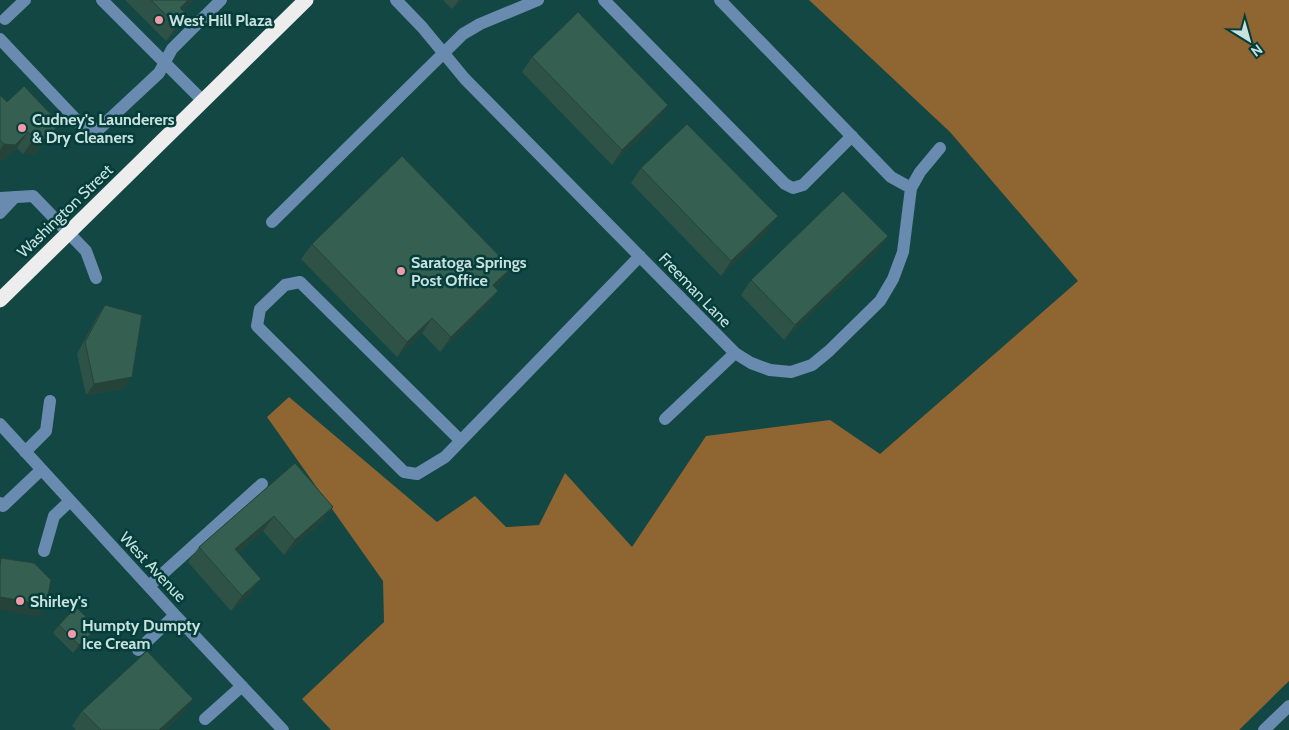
<svg xmlns="http://www.w3.org/2000/svg" width="1289" height="730" font-family="Cabin,sans-serif">
  <style>
    .forest { fill: #8f6531 }
    .lines { fill: none; stroke-linecap: round; stroke-linejoin: round }
    .minor { stroke: #698baf; stroke-width: 12 }
    .highway { stroke: #ededed; stroke-width: 15 }
    .wall { fill: #2e5346 }
    .shaded-wall { fill: #254339 }
    .building { fill: #356051; stroke: #254339 }
    .poi-dot { fill: #f39aa8; stroke: #043d3a; stroke-width: 2 }
    .labels { text-anchor: middle; dominant-baseline: central; stroke-width: 5; stroke-linejoin: round; paint-order: stroke }
    .poi-label { font-size: 16px; font-weight: bold; fill: #c8e1df; stroke: #043d3a; text-anchor: start }
    .street-label { font-size: 16px; fill: #c8e1df; stroke: #043d3a }
  </style>
  <rect width="100%" height="100%" fill="#134744"/>
  <path class="forest" d="M 809,0 L 1289,0 L 1289,681 L 1239,730 L 331,730 L 302,699 L 384,622 L 383,581 L 267,417 L 289,397 L 437,522 L 475,496 L 506,527 L 539,525 L 565,473 L 632,547 L 706,436 L 830,420 L 880,454 L 1078,281 L 950,132 Z"/>
  <g class="lines">
    <path class="minor" d="M 102,0 L 203,101
      M 396,0 L 422,27 L 465,79 L 735,353 L 751,363 L 770,370 L 791,372 L 812,365 L 829,351 L 880,301 L 893,279 L 903,252 L 911,188 L 920,172 L 940,148
      M 604,0 L 785,184 L 793,188 L 803,185 L 852,136
      M 720,0 L 891,177 L 911,188
      M 5,19 L 25,0
      M 0,39 L 86,130 L 95,131 L 99,129 L 159,73 L 172,49 L 221,0
      M 0,198 L 33,196 L 86,251 L 96,278
      M 0,213 L 15,197
      M 272,222 L 463,34 L 480,24 L 538,0
      M 665,419 L 735,353
      M 0,424 L 175,615 L 283,730
      M 460,440 L 300,282 L 285,285 L 260,309 L 257,326 L 404,472 L 417,474 L 445,457 L 640,256
      M 25,452 L 46,431 L 50,401
      M 0,503 L 3,506 L 41,470
      M 44,551 L 54,516 L 70,501
      M 149,586 L 262,484
      M 138,650 L 175,615
      M 205,719 L 242,686
      M 1264,730 L 1289,706"/>
    <path class="highway" d="M 0,300 L 306,0"/>
  </g>
  <path class="wall" d="M 125,0 L 193,0 L 183,10 L 177,30 L 166,41 Z
    M 443,0 L 462,0 L 452,9 Z
    M 532,57 L 658,120 L 612,165 L 522,72 Z
    M 0,95 L 7,102 L 50,139 L 34,154 L 23,154 L 17,148 L 4,160 L 0,160 Z
    M 641,168 L 767,231 L 721,276 L 631,183 Z
    M 888,236 L 877,251 L 784,340 L 741,295 L 751,280 Z
    M 312,244 L 500,283 L 495,288 L 498,291 L 487,306 L 440,352 L 422,333 L 397,357 L 301,259 Z
    M 105,305 L 123,389 L 86,395 L 77,354 L 97,317 Z
    M 295,463 L 333,507 L 322,522 L 284,555 L 263,531 L 238,553 L 250,594 L 231,611 L 188,562 L 199,547 Z
    M 59,625 L 91,636 L 73,653 L 53,633 Z
    M 82,711 L 182,714 L 165,730 L 76,730 L 72,726 Z"/>
  <path class="shaded-wall" d="M 188,0 L 193,0 L 172,21 L 180,8 Z
    M 459,0 L 462,0 L 452,9 Z
    M 188,15 L 177,30 L 166,41 L 177,26 Z
    M 668,105 L 658,120 L 612,165 L 622,150 Z
    M 60,124 L 50,139 L 34,154 L 23,154 L 34,139 Z
    M 28,132 L 17,148 L 4,160 L 0,160 L 0,150 L 4,144 Z
    M 778,216 L 767,231 L 721,276 L 731,261 Z
    M 888,236 L 877,251 L 784,340 L 795,325 Z
    M 511,268 L 500,283 L 482,300 L 493,285 Z
    M 498,291 L 487,306 L 440,352 L 451,337 Z
    M 432,318 L 422,333 L 397,357 L 407,342 Z
    M 132,377 L 123,389 L 86,395 L 94,384 Z
    M 333,507 L 322,522 L 284,555 L 295,540 Z
    M 274,516 L 263,531 L 225,564 L 235,549 Z
    M 261,579 L 250,594 L 231,611 L 242,596 Z
    M 0,597 L 46,605 L 38,617 L 0,610 Z
    M 97,628 L 91,636 L 73,653 L 79,645 Z
    M 193,699 L 182,714 L 165,730 L 159,730 Z"/>
  <path class="building" d="M 151,0 L 188,0 L 180,8 L 188,15 L 177,26 Z
    M 578,12 L 668,105 L 622,150 L 532,57 Z
    M 24,86 L 60,124 L 45,139 L 34,139 L 28,132 L 15,145 L 4,144 L 0,140 L 0,95 L 7,102 Z
    M 687,124 L 778,216 L 731,261 L 641,168 Z
    M 402,156 L 511,268 L 493,285 L 498,291 L 451,337 L 432,318 L 407,342 L 312,244 Z
    M 843,191 L 888,236 L 795,325 L 751,280 Z
    M 105,305 L 142,315 L 132,377 L 94,384 L 85,342 Z
    M 295,463 L 333,507 L 295,540 L 274,516 L 235,549 L 261,579 L 242,596 L 199,547 Z
    M 1,558 L 34,563 L 51,580 L 46,605 L 0,597 L 0,566 Z
    M 76,607 L 97,628 L 79,645 L 59,625 Z
    M 147,651 L 193,699 L 159,730 L 101,730 L 82,711 Z"/>
  <g class="poi-dot">
    <circle cx="159" cy="20" r="5"/>
    <circle cx="22" cy="128" r="5"/>
    <circle cx="401" cy="271" r="5"/>
    <circle cx="20" cy="601" r="5"/>
    <circle cx="72" cy="634" r="5"/>
  </g>
  <g class="labels">
    <g class="poi-label">
      <text x="169" y="20">West Hill Plaza</text>
      <text x="32" y="119">Cudney's Launderers<tspan x="32" dy="18">&amp; Dry Cleaners</tspan></text>
      <text x="411" y="262">Saratoga Springs<tspan x="411" dy="18">Post Office</tspan></text>
      <text x="30" y="601">Shirley's</text>
      <text x="82" y="625">Humpty Dumpty<tspan x="82" dy="18">Ice Cream</tspan></text>
    </g>
    <g class="street-label">
      <text transform="translate(65 211) rotate(-44)">Washington Street</text>
      <text transform="translate(695 290) rotate(46)">Freeman Lane</text>
      <text transform="translate(153 567) rotate(47)">West Avenue</text>
    </g>
  </g>
  <g transform="translate(1249 40) rotate(143)" stroke="#043d3a" stroke-width="4" paint-order="stroke">
  <path d="M0-4L9 19L0 12L-9 19Z" fill="#c8e1df"/>
  <text y="-8" font-size="14" font-weight="bold" text-anchor="middle" fill="#c8e1df">N</text>
  </g>
</svg>
